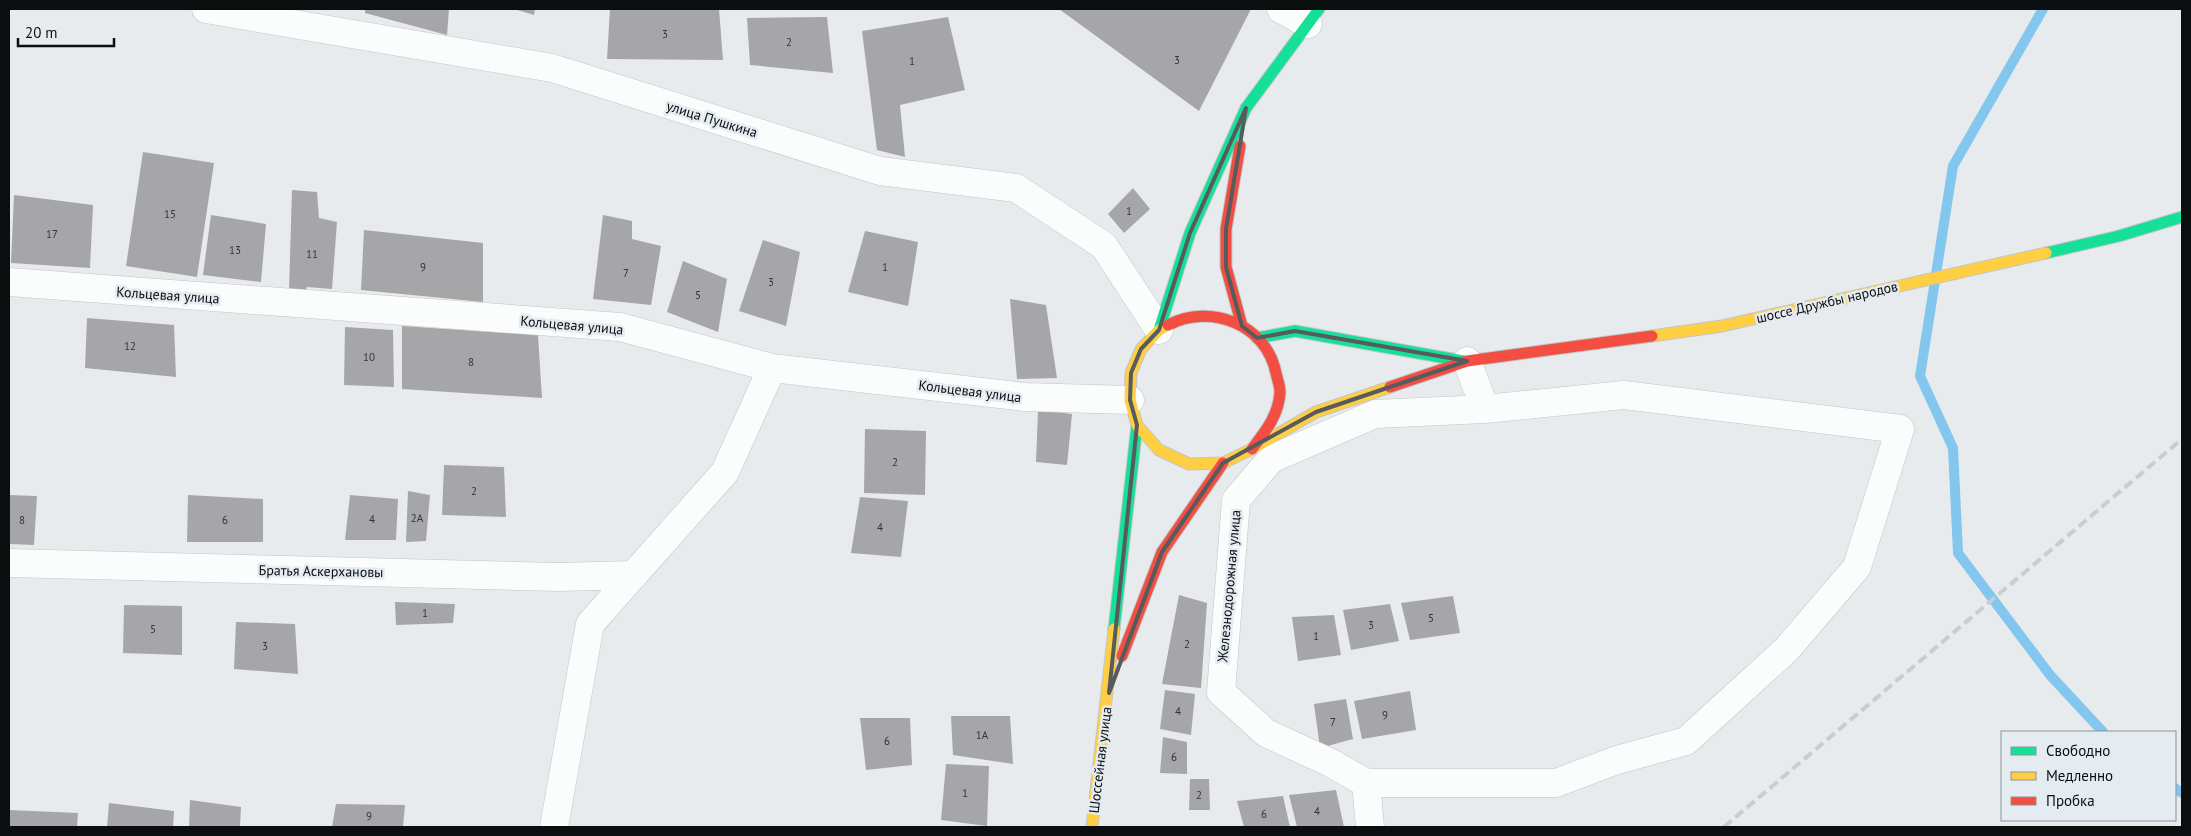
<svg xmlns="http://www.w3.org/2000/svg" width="2191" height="836" font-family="'PT Sans',sans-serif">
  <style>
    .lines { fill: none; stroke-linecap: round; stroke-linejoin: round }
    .stream { stroke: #83c6ee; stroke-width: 10 }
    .building { fill: #a6a6a9 }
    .street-casing { stroke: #c2c6c8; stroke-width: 29 }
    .fast-casing { stroke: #c2c6c8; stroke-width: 13 }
    .slow-casing { stroke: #c2c6c8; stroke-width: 13 }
    .jam-casing { stroke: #c2c6c8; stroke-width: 13 }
    .street { stroke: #fbfcfc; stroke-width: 28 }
    .fast { stroke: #16e098; stroke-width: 11 }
    .slow { stroke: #ffcf43; stroke-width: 11 }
    .jam { stroke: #f24e42; stroke-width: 11 }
    .rail { stroke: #cbccce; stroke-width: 4; stroke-dasharray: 10 5; stroke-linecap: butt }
    .marked { fill: none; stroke: #585b5d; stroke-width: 4; stroke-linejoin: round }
    .labels { text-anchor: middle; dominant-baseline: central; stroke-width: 5; stroke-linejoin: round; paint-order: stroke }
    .number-label { font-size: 11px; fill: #323436 }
    .street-label { font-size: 14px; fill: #0b0e0f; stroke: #e4ebf1 }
  </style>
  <rect width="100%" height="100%" fill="#e7ebee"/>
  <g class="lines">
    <path class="stream" d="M 2043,9 L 1953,166 L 1920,376 L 1953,448 L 1958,553 L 2050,675 L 2103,732
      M 2175,788 L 2182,793"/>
  </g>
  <path class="building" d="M 365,9 L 449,9 L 447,35 L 365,13 Z
    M 514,9 L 535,9 L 534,15 Z
    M 610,9 L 719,9 L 723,60 L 607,59 Z
    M 1059,9 L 1251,9 L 1199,111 Z
    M 827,17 L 833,73 L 750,65 L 747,18 Z
    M 948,17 L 965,90 L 900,105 L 905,157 L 877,150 L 862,31 Z
    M 143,152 L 214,163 L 197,277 L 126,266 Z
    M 1133,188 L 1150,209 L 1124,233 L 1108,214 Z
    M 292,190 L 317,192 L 319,218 L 337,222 L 332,289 L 307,287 L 305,294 L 289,290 Z
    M 14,195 L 93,205 L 90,268 L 11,263 Z
    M 211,215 L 266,224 L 261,282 L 203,275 Z
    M 603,215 L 632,221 L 632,239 L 661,246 L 651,305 L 593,299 Z
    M 364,230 L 483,243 L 483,302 L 361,290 Z
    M 865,231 L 918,242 L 908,306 L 848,292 Z
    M 763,240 L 800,252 L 786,326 L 739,311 Z
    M 683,261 L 727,279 L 718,332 L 667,312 Z
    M 1010,299 L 1046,305 L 1057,378 L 1017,379 Z
    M 87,318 L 174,325 L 176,377 L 85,368 Z
    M 402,326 L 538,335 L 542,398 L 402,389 Z
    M 345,327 L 393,330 L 394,387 L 344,385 Z
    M 1038,410 L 1072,414 L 1067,465 L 1036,462 Z
    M 865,429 L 926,431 L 925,495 L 864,493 Z
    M 444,465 L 504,467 L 506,517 L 442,515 Z
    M 408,491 L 430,495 L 426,541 L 406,542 Z
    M 9,495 L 37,496 L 34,545 L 9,544 Z
    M 188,495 L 263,499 L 263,542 L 187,542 Z
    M 350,495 L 398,499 L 396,540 L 345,540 Z
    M 860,497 L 908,501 L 901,557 L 851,553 Z
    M 1179,595 L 1207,603 L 1201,688 L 1162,684 Z
    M 1453,596 L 1460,633 L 1410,640 L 1401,603 Z
    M 395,602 L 455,604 L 453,623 L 396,625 Z
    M 1390,604 L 1399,641 L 1351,650 L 1343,610 Z
    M 124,605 L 182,606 L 182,655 L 123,653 Z
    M 1334,615 L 1341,655 L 1298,661 L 1292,617 Z
    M 236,622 L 295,624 L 298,674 L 234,669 Z
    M 1165,690 L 1195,694 L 1191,735 L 1160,729 Z
    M 1410,691 L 1416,730 L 1362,739 L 1354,701 Z
    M 1346,699 L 1353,739 L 1320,748 L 1314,704 Z
    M 951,716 L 1010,716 L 1013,764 L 953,755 Z
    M 860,718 L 910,718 L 912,765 L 866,770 Z
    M 1163,737 L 1187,742 L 1187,774 L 1160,773 Z
    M 946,764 L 989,766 L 987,826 L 941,820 Z
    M 1190,779 L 1209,779 L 1210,810 L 1189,810 Z
    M 1336,790 L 1344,827 L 1297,827 L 1289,795 Z
    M 1283,796 L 1290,827 L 1244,827 L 1237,801 Z
    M 190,800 L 241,807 L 240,827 L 189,827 Z
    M 109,803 L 174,811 L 173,827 L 107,827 Z
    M 336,804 L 405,805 L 403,827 L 332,827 Z
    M 9,810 L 78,813 L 77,827 L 9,827 Z"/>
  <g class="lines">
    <defs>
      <path id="street" d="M 206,9 L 552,68 L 880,171 L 1016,188 L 1104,246 L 1159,330
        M 1281,9 L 1308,24
        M 9,282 L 620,327 L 772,368 L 1025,397 L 1130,400
        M 9,563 L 559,577 L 634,575
        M 1366,783 L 1556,783 L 1617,760 L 1686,741 L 1787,649 L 1857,567 L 1900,429 L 1624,395 L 1485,409
        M 554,827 L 590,624 L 725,472 L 772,368
        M 1370,827 L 1366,783 L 1331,763 L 1266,733 L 1221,692 L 1236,500 L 1271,459 L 1375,414 L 1485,409 L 1467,361"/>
      <path id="fast" d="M 2046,253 L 2119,236 L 2182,217
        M 1159,330 L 1190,233 L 1246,108 L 1319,9
        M 1257,338 L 1295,331 L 1463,361
        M 1114,629 L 1137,425"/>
      <path id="slow" d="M 1168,325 L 1159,330 L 1141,349 L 1131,373 L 1130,400 L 1137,425 L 1159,450 L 1189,464 L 1223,463 L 1252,449 L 1316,412 L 1390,387
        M 1652,336 L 1722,326 L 2046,253
        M 1092,827 L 1114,629"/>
      <path id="jam" d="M 1240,146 L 1226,229 L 1226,267 L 1242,326
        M 1168,325 C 1211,303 1266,324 1276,373 C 1277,378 1280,386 1280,392 C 1279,415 1265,432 1252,449
        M 1390,387 L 1467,361 L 1652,336
        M 1122,656 L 1162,552 L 1223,463"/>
    </defs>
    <use href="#street" class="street-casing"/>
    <use href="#fast" class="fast-casing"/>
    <use href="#slow" class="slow-casing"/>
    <use href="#jam" class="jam-casing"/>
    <use href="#street" class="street"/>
    <use href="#fast" class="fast"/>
    <use href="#slow" class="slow"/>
    <use href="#jam" class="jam"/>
    <path class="rail" d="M 1724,827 L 2182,439"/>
  </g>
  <path class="marked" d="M 1246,108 L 1226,229 L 1226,267 L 1242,326 L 1257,338 L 1295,331 L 1467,361 L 1316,412 L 1223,463 L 1162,552 L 1109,693 L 1137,425 L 1130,400 L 1131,373 L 1141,349 L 1159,330 L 1190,233 Z"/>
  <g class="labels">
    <g class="number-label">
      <text x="665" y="34">3</text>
      <text x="789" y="42">2</text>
      <text x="1177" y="60">3</text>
      <text x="912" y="61">1</text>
      <text x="1129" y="211">1</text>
      <text x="170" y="214">15</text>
      <text x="52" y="234">17</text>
      <text x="235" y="250">13</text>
      <text x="312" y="254">11</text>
      <text x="423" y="267">9</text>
      <text x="885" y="267">1</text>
      <text x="626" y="273">7</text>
      <text x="771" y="282">3</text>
      <text x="698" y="295">5</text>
      <text x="130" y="346">12</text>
      <text x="369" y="357">10</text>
      <text x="471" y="362">8</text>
      <text x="895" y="462">2</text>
      <text x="474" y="491">2</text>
      <text x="417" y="518">2А</text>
      <text x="372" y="519">4</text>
      <text x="22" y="520">8</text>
      <text x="225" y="520">6</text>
      <text x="880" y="527">4</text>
      <text x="425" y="613">1</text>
      <text x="1431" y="618">5</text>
      <text x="1371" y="625">3</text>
      <text x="153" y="629">5</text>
      <text x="1316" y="636">1</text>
      <text x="1187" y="644">2</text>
      <text x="265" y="646">3</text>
      <text x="1178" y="711">4</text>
      <text x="1385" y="715">9</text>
      <text x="1333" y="722">7</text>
      <text x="982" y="735">1А</text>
      <text x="887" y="741">6</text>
      <text x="1174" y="757">6</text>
      <text x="965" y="793">1</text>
      <text x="1199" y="795">2</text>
      <text x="1317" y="811">4</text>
      <text x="1264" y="814">6</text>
      <text x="369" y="816">9</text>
    </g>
    <g class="street-label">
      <text transform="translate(712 119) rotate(17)">улица Пушкина</text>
      <text transform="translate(168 295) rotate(4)">Кольцевая улица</text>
      <text transform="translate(1827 302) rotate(-13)">шоссе Дружбы народов</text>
      <text transform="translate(572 325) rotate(5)">Кольцевая улица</text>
      <text transform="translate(970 391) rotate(7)">Кольцевая улица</text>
      <text transform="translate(321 571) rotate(1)">Братья Аскерхановы</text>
      <text transform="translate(1229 586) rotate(-85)">Железнодорожная улица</text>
      <text transform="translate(1100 760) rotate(-83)">Шоссейная улица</text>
    </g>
  </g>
  <rect width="2191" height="836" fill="none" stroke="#0b0e0f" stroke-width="20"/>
  <rect x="2001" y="731" width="175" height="90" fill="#e4ebf1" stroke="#8d9397"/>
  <rect x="2011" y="747" width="25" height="8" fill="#16e098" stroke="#8d9397"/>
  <text x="2046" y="756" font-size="15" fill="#0b0e0f">Свободно</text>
  <rect x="2011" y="772" width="25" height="8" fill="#ffcf43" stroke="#8d9397"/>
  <text x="2046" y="781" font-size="15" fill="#0b0e0f">Медленно</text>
  <rect x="2011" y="797" width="25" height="8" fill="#f24e42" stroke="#8d9397"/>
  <text x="2046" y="806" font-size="15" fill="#0b0e0f">Пробка</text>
  <path d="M18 38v8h96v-8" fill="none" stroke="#0b0e0f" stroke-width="2.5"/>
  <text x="25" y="38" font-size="15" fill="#0b0e0f" stroke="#e4ebf1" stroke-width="4" paint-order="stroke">20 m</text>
</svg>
